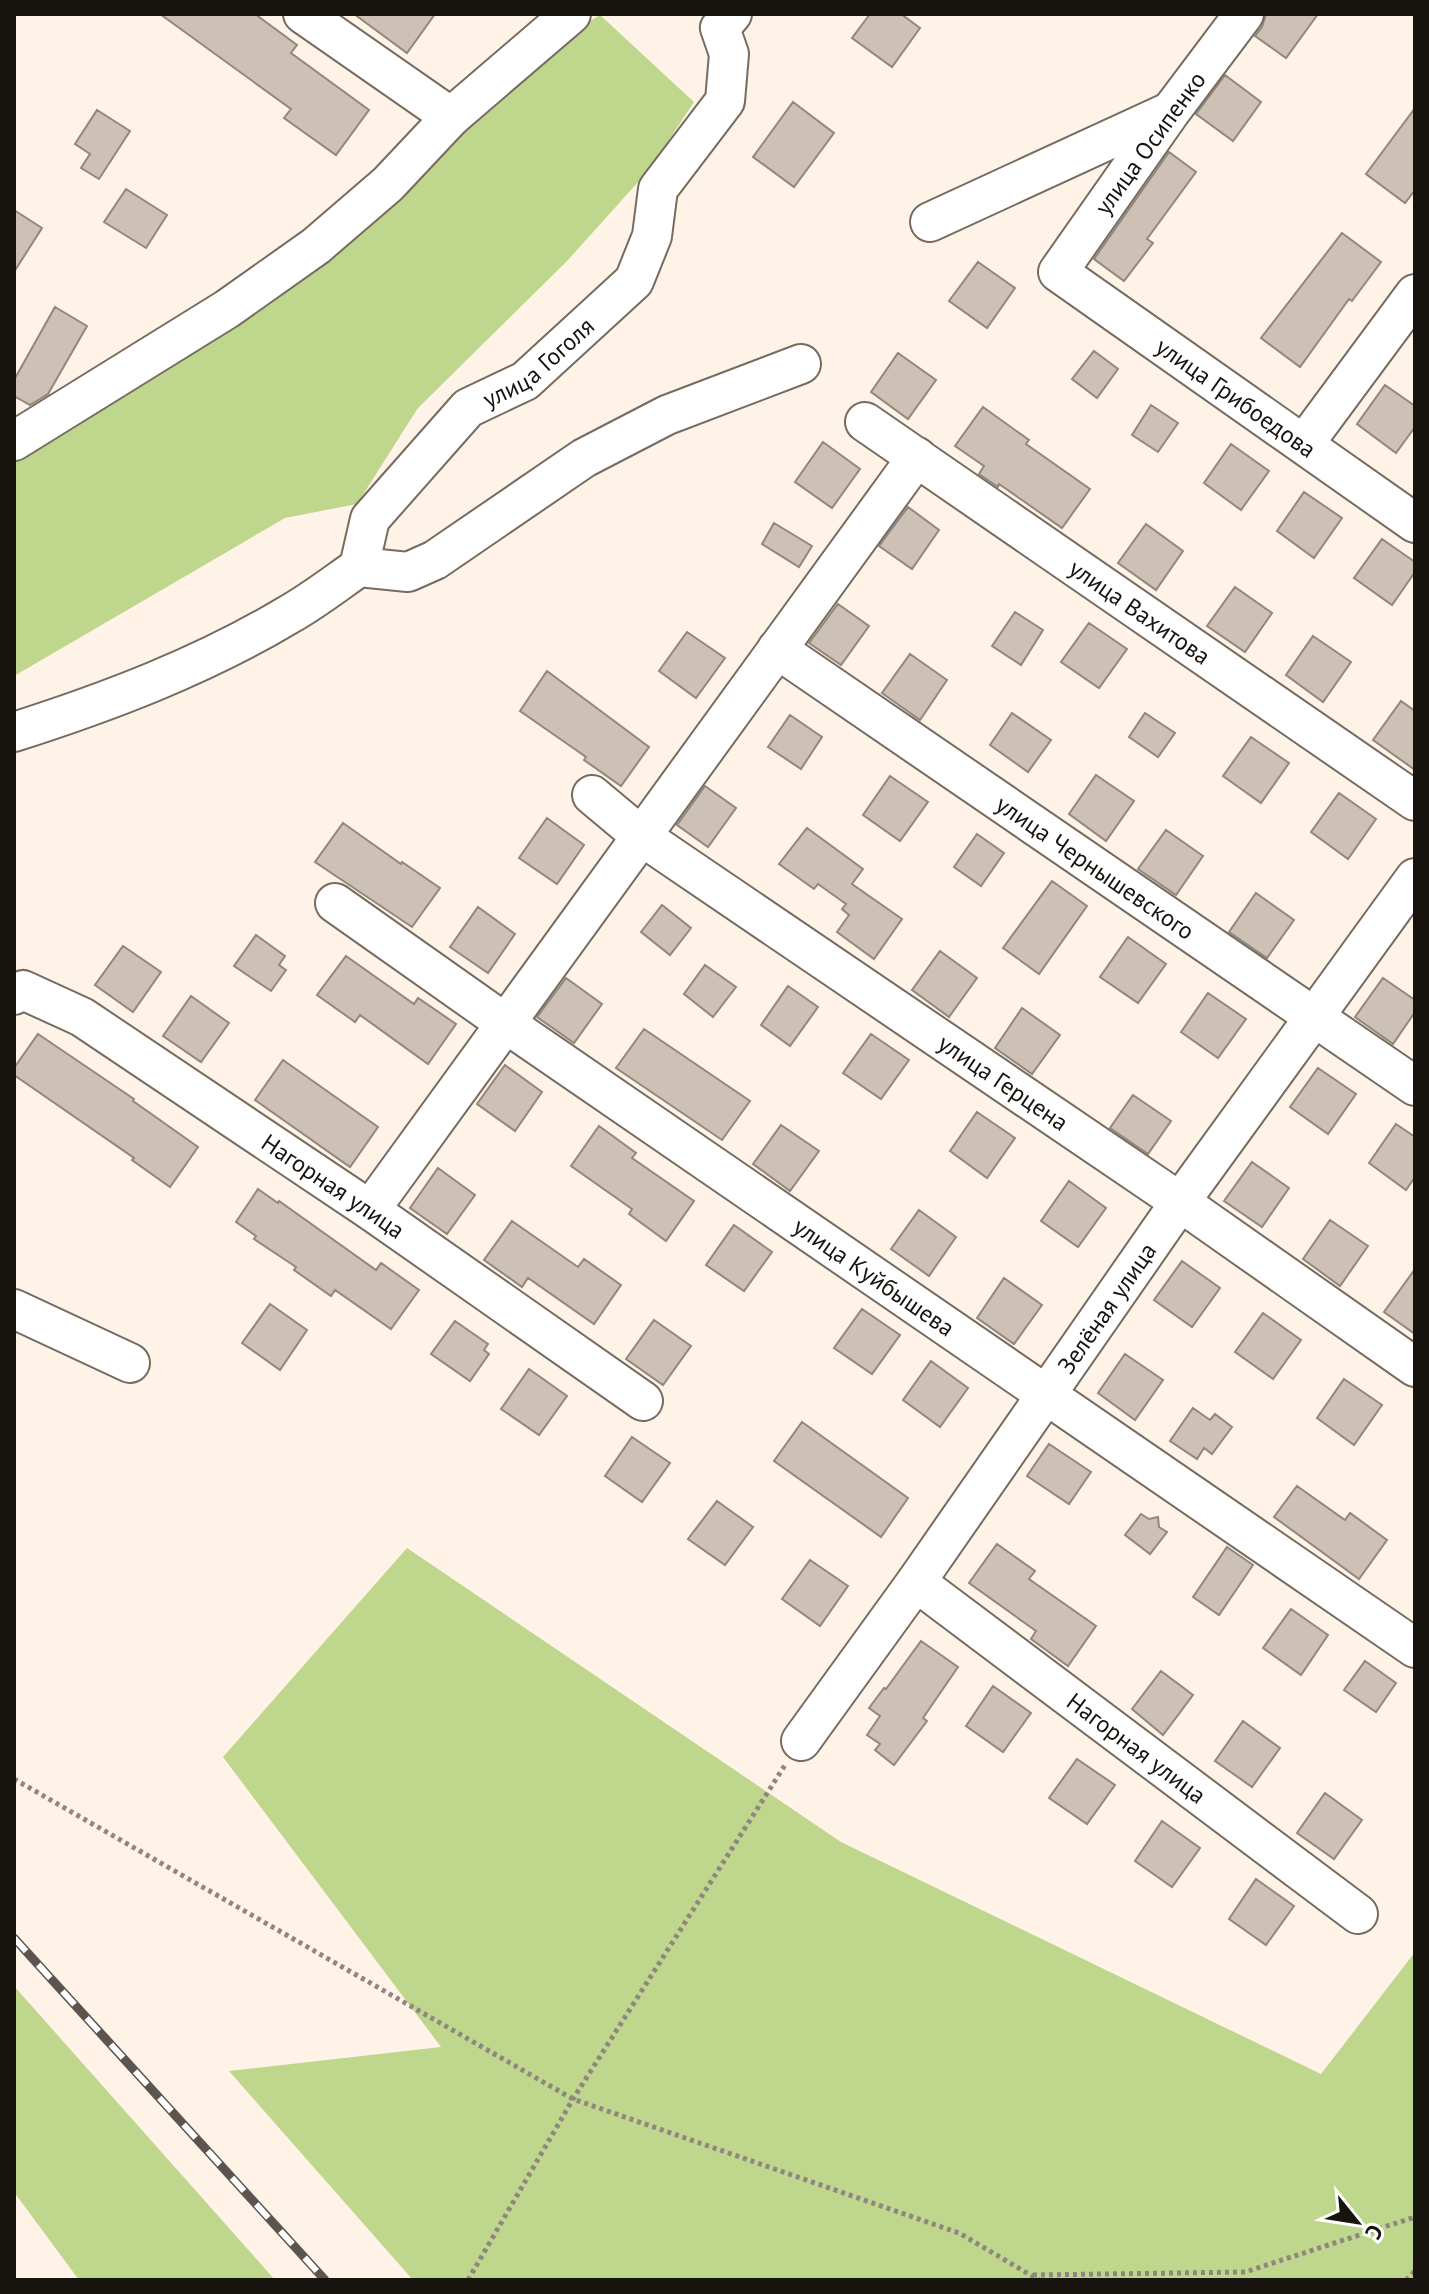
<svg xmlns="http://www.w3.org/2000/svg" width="1429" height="2294" font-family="'PT Sans',sans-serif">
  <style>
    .green { fill: #bed78c }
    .building { fill: #cdc1b6; stroke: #92877d; stroke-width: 2 }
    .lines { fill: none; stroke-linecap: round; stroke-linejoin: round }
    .minor-casing { stroke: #756b61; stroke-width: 42 }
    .path { stroke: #8f877f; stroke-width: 5; stroke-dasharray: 4 4; stroke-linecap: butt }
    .minor { stroke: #fff; stroke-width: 38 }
    .rail-casing { stroke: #5c554f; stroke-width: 9 }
    .rail { stroke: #fff; stroke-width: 6; stroke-dasharray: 18; stroke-linecap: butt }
    .labels { text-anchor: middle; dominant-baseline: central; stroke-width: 8; stroke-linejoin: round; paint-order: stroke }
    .street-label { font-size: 24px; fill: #17130f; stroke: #fff }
  </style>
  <rect width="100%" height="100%" fill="#fff3e7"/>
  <path class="green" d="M 600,15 L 694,102 L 649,170 L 567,261 L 418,408 L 357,504 L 285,518 L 14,676 L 14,460 L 161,372 L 555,42 Z
    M 407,1548 L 841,1842 L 1321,2074 L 1415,1952 L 1415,2280 L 413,2280 L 229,2071 L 441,2047 L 223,1757 Z
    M 14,1986 L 275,2280 L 79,2280 L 14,2192 Z"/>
  <path class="building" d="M 160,14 L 255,14 L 297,45 L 291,53 L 369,110 L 336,155 L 284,118 L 291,109 Z
    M 354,14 L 435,14 L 407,53 Z
    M 870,14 L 901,14 L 920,28 L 892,67 L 852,38 Z
    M 1266,14 L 1318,14 L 1286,58 L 1255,36 L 1262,27 Z
    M 1225,75 L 1261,102 L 1233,141 L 1196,114 Z
    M 793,102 L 834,133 L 794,187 L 753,157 Z
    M 1415,108 L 1415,190 L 1405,203 L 1366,174 Z
    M 97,110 L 130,131 L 99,179 L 81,168 L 90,154 L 75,144 Z
    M 1169,152 L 1196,172 L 1147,239 L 1153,243 L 1124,281 L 1094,259 Z
    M 126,189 L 167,215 L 146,248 L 104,222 Z
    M 14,210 L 42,228 L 14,272 Z
    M 1342,233 L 1381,262 L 1352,301 L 1349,299 L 1300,367 L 1261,338 Z
    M 978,262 L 1015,288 L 987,328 L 949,301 Z
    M 55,307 L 87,326 L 48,394 L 30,405 L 14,396 L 14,380 Z
    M 1094,351 L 1118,369 L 1097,398 L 1072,379 Z
    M 898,353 L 936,380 L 908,419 L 871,392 Z
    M 1385,385 L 1415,406 L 1415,427 L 1396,453 L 1357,424 Z
    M 1151,405 L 1178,423 L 1158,452 L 1132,435 Z
    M 983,407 L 1029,440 L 1026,444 L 1090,489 L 1062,528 L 999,484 L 998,487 L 979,474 L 984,466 L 955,446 Z
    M 823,442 L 860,469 L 832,508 L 795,482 Z
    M 1231,444 L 1269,471 L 1241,510 L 1204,483 Z
    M 1304,492 L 1342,518 L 1314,558 L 1277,531 Z
    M 908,507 L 939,530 L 912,569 L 879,546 Z
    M 774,523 L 812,546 L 799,567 L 762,544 Z
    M 1146,524 L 1183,551 L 1156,590 L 1118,563 Z
    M 1382,539 L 1415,562 L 1415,572 L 1392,605 L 1354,578 Z
    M 1235,587 L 1272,613 L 1245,652 L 1207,626 Z
    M 838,604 L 869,626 L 841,665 L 809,643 Z
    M 1015,612 L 1043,630 L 1021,665 L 992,646 Z
    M 1089,623 L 1127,649 L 1099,688 L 1061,662 Z
    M 687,632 L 725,658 L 696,698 L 659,671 Z
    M 1313,636 L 1351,662 L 1323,702 L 1286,675 Z
    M 910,654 L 947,680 L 920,720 L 882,693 Z
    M 547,671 L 649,747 L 621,786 L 584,760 L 586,757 L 520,711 Z
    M 1401,701 L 1415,711 L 1415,770 L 1373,740 Z
    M 1012,713 L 1051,740 L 1028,772 L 990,745 Z
    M 1145,713 L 1175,733 L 1158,757 L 1129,737 Z
    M 790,715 L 822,737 L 801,769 L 768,747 Z
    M 1251,737 L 1289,763 L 1261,803 L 1223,776 Z
    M 1096,775 L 1134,801 L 1106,841 L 1069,814 Z
    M 890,776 L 928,802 L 900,841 L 863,815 Z
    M 705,786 L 736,808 L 708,847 L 677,825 Z
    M 1339,793 L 1376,819 L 1348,859 L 1311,832 Z
    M 547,818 L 584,845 L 557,884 L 519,858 Z
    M 343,823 L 401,864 L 402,862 L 440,888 L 412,927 L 315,862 Z
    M 807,828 L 863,869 L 852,884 L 902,919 L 874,959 L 837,932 L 849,915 L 842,909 L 846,904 L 818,884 L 814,889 L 779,864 Z
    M 1166,830 L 1203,856 L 1176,895 L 1138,869 Z
    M 977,834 L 1004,853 L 981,886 L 954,867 Z
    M 1052,881 L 1087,906 L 1039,974 L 1003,948 Z
    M 1256,893 L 1294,920 L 1267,958 L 1229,932 Z
    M 662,905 L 691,928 L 670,955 L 641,932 Z
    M 478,907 L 515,934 L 488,973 L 450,947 Z
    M 256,935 L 285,956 L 279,965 L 286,970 L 271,991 L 234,966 Z
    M 1128,937 L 1166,964 L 1138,1003 L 1100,977 Z
    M 123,946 L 161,972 L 133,1012 L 95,985 Z
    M 940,951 L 977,978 L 949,1017 L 912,990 Z
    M 346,956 L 414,1004 L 418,998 L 456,1024 L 428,1064 L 360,1015 L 355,1022 L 317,995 Z
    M 705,965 L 736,987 L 713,1017 L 684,994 Z
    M 566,978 L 602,1004 L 574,1043 L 537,1017 Z
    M 1383,978 L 1415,1000 L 1415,1012 L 1393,1044 L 1355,1017 Z
    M 788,986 L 818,1007 L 790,1046 L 761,1025 Z
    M 1208,993 L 1246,1019 L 1218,1058 L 1181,1032 Z
    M 191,996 L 229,1023 L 201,1062 L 163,1036 Z
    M 1022,1008 L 1060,1035 L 1032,1074 L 995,1048 Z
    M 644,1029 L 750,1101 L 722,1140 L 616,1068 Z
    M 38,1034 L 134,1099 L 133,1101 L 198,1147 L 170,1187 L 132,1160 L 134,1158 L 14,1075 L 14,1068 Z
    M 871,1034 L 909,1060 L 881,1099 L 843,1073 Z
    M 283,1060 L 378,1127 L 350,1167 L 255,1100 Z
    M 505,1065 L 542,1092 L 515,1131 L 477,1104 Z
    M 1318,1068 L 1356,1094 L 1328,1134 L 1290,1107 Z
    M 1133,1095 L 1171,1121 L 1148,1154 L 1110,1128 Z
    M 977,1112 L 1015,1138 L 987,1178 L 950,1151 Z
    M 1396,1124 L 1415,1137 L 1415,1177 L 1406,1190 L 1369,1163 Z
    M 781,1125 L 819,1151 L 790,1191 L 753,1164 Z
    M 599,1126 L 636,1153 L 632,1158 L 694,1201 L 666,1241 L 629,1214 L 632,1209 L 571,1166 Z
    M 1252,1162 L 1289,1188 L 1262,1227 L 1224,1201 Z
    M 438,1168 L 475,1195 L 447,1234 L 410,1208 Z
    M 1069,1181 L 1106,1208 L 1078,1247 L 1041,1221 Z
    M 258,1189 L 278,1203 L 279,1201 L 376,1270 L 381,1263 L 419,1290 L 391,1329 L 335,1290 L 331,1296 L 294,1270 L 296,1267 L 254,1239 L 256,1236 L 236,1222 Z
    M 919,1210 L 956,1237 L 929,1276 L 891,1249 Z
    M 1330,1220 L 1368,1246 L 1340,1286 L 1303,1259 Z
    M 512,1221 L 578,1267 L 584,1259 L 621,1285 L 594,1324 L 528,1278 L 522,1287 L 484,1260 Z
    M 734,1225 L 772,1252 L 744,1291 L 706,1265 Z
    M 1182,1261 L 1220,1288 L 1192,1327 L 1154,1300 Z
    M 1415,1269 L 1415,1334 L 1384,1312 Z
    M 1004,1278 L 1042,1305 L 1014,1344 L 977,1318 Z
    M 270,1304 L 307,1330 L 280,1370 L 242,1343 Z
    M 862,1309 L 900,1335 L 872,1374 L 834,1348 Z
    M 1263,1313 L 1301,1340 L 1273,1379 L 1235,1352 Z
    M 654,1320 L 691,1346 L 663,1385 L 626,1359 Z
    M 455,1321 L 488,1344 L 484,1350 L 489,1354 L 470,1381 L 431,1354 Z
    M 1125,1354 L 1163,1380 L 1135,1420 L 1098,1393 Z
    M 931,1361 L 968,1388 L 940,1427 L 903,1400 Z
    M 529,1369 L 567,1396 L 539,1435 L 501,1409 Z
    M 1344,1379 L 1382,1405 L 1354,1445 L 1317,1418 Z
    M 1193,1408 L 1210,1420 L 1215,1414 L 1232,1427 L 1212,1454 L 1204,1448 L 1197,1459 L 1170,1441 Z
    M 802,1422 L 908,1498 L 881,1537 L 774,1461 Z
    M 632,1437 L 670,1463 L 642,1502 L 605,1476 Z
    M 1049,1444 L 1091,1472 L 1069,1504 L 1027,1476 Z
    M 1297,1486 L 1345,1520 L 1350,1513 L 1387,1540 L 1359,1579 L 1274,1517 Z
    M 717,1501 L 753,1527 L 725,1565 L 688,1539 Z
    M 1141,1514 L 1149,1519 L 1158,1517 L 1159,1527 L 1167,1532 L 1150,1554 L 1125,1535 Z
    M 997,1544 L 1035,1571 L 1029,1579 L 1096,1626 L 1068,1666 L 1031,1639 L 1036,1631 L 969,1583 Z
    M 1227,1547 L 1253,1565 L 1219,1615 L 1193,1597 Z
    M 810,1560 L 848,1586 L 820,1626 L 782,1599 Z
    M 1291,1609 L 1328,1635 L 1301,1675 L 1263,1648 Z
    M 921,1641 L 958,1667 L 923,1718 L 927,1721 L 894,1765 L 875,1750 L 880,1744 L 867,1735 L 880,1716 L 869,1708 L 884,1688 L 886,1689 Z
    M 1365,1661 L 1396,1683 L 1376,1712 L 1344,1690 Z
    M 1161,1671 L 1193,1695 L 1163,1735 L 1132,1709 Z
    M 993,1686 L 1031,1713 L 1003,1752 L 966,1726 Z
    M 1243,1721 L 1280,1748 L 1252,1787 L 1215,1761 Z
    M 1077,1759 L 1115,1785 L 1087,1824 L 1049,1798 Z
    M 1325,1793 L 1362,1820 L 1334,1859 L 1297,1833 Z
    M 1162,1821 L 1200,1848 L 1172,1887 L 1135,1861 Z
    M 1256,1879 L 1294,1906 L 1266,1945 L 1229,1919 Z"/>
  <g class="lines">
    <defs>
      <g id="minor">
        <path d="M 303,14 L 451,117"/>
        <path id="s1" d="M 1244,14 L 1171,111 L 1058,272 L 1415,523"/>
        <path d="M 930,222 L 1169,112"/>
        <path id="s2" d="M 865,422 L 1415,801"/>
        <path d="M 14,441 L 227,309 L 316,246 L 388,184 L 451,117 L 571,14"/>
        <path d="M 1304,444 L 1415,294"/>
        <path d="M 359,567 L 408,572 L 435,560 L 584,458 L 667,415 L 801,364"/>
        <path id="s3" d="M 777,649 L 1415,1086"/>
        <path id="s4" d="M 14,732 C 108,702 203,666 288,615 C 313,601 336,583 359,567 L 370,519 L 468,408 L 525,381 L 634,281 L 652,236 L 658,189 L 725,101 L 729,54 L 720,28 L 732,14"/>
        <path id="s5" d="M 592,795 L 641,836 L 1180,1202 L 1415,1367"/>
        <path id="s6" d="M 335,903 L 505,1023 L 1415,1648"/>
        <path id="s7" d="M 14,995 L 23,990 L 82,1017 L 370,1210 L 643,1401"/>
        <path d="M 370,1210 L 917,457"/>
        <path d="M 14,1309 L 130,1363"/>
        <path id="s8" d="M 916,1582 L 1358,1914"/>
        <path id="s9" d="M 801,1741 L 916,1582 L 1180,1202 L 1415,878"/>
      </g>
    </defs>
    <use href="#minor" class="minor-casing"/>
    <path class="path" d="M 14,1779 L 573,2099 L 959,2233 L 1039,2280
      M 1033,2275 L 1245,2272 L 1415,2217
      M 468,2280 L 573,2099 L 785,1765
      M 1406,2280 L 1415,2271"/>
    <use href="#minor" class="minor"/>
    <defs>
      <path id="rail" d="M 14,1938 L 325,2280"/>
    </defs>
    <use href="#rail" class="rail-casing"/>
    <use href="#rail" class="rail"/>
  </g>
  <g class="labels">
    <g class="street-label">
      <text transform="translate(1150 143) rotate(-54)">улица Осипенко</text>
      <text stroke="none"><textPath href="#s4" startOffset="666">улица Гоголя</textPath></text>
      <text stroke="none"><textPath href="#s1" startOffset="536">улица Грибоедова</textPath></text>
      <text stroke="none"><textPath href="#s2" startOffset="334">улица Вахитова</textPath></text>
      <text stroke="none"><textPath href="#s3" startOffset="386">улица Чернышевского</textPath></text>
      <text stroke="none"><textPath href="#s5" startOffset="502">улица Герцена</textPath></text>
      <text stroke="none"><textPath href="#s7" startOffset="378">Нагорная улица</textPath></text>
      <text stroke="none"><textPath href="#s6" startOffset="656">улица Куйбышева</textPath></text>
      <text stroke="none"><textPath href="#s9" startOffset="530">Зелёная улица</textPath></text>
      <text stroke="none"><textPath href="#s8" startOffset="276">Нагорная улица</textPath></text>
    </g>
  </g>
  <rect width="1429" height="2294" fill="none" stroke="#17130f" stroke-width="32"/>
  <g transform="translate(1357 2222) rotate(120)" stroke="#ffffff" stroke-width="6" paint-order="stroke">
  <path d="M0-6L14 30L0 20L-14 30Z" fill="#17130f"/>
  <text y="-12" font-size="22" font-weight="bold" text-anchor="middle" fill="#17130f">С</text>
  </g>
</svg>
